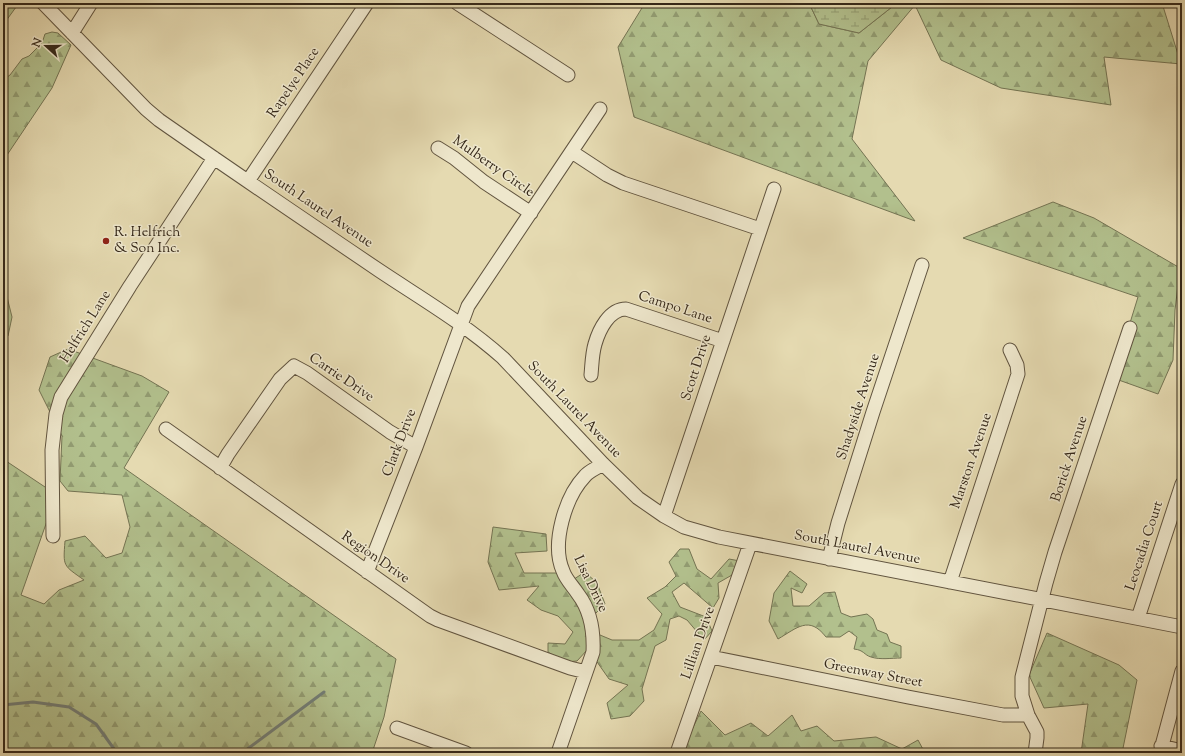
<svg xmlns="http://www.w3.org/2000/svg" width="1185" height="756" font-family="'Sorts Mill Goudy',serif">
  <style>
    .forest { fill: url(#forest-firs); stroke: #747453 }
    .wetland { fill: url(#wetland-marsh); stroke: #747453 }
    .lines { fill: none; stroke-linecap: round; stroke-linejoin: round }
    .stream { stroke: #727e77; stroke-width: 3 }
    .minor-casing { stroke: #61543f; stroke-width: 15 }
    .minor { stroke: #eee7cc; stroke-width: 13 }
    .poi-dot { fill: #8f2418; stroke: #eee7cc; stroke-width: 1.5 }
    .labels { text-anchor: middle; dominant-baseline: central; stroke-width: 3; stroke-linejoin: round; paint-order: stroke }
    .street-label { font-size: 14px; fill: #352819; stroke: #eee7cc }
    .poi-label { font-size: 14px; fill: #352819; stroke: #eee7cc; text-anchor: start }
  </style>
  <defs>
    <pattern id="forest-firs" width="22" height="20" patternUnits="userSpaceOnUse"><rect width="22" height="20" fill="#b2c08d"/><path d="M5 1l3.5 6h-7zM16 11l3.5 6h-7z" fill="#929c72"/></pattern>
    <pattern id="wetland-marsh" width="20" height="14" patternUnits="userSpaceOnUse"><rect width="20" height="14" fill="#b2c08d"/><path d="M1 5h8M5 5V1M11 12h8M15 12V8" fill="none" stroke="#929c72"/></pattern>
  </defs>
  <rect width="100%" height="100%" fill="#e5dab1"/>
  <filter id="stains"><feTurbulence type="fractalNoise" baseFrequency=".005" numOctaves="4"/><feColorMatrix values="0 0 0 0 .2 0 0 0 0 .09 0 0 0 0 .02 0 0 0 .5 -.17"/></filter>
  <radialGradient id="worn" r=".72"><stop offset=".6" stop-color="#630" stop-opacity="0"/><stop offset="1" stop-color="#630" stop-opacity=".3"/></radialGradient>
  <path class="forest" d="M 3,3 L 19,3 L 3,25 Z
    M 645,3 L 809,3 L 819,24 L 859,33 L 897,3 L 1162,3 L 1181,64 L 1104,57 L 1111,105 L 1001,88 L 941,60 L 915,5 L 868,61 L 852,139 L 915,221 L 634,117 L 618,47 Z
    M 52,32 L 58,33 L 71,45 L 52,88 L 3,161 L 3,80 L 10,75 L 22,59 L 29,56 L 42,43 L 45,34 Z
    M 1053,202 L 1094,218 L 1180,268 L 1175,310 L 1173,360 L 1158,394 L 1113,378 L 1138,297 L 963,238 Z
    M 3,289 L 7,297 L 12,317 L 8,336 L 3,339 Z
    M 68,349 L 142,376 L 169,392 L 124,468 L 396,659 L 384,717 L 372,753 L 3,753 L 3,459 L 48,489 L 47,521 L 21,595 L 44,604 L 59,590 L 84,580 C 63,565 63,567 65,541 L 85,536 L 106,558 L 122,553 L 130,527 L 122,495 L 68,491 L 60,481 L 62,436 L 39,390 L 50,357 Z
    M 493,527 L 546,534 L 547,551 L 515,553 L 524,573 L 556,573 L 571,581 L 585,572 L 597,583 L 605,604 L 596,613 L 581,613 L 588,630 L 612,640 L 639,640 L 654,630 L 662,614 L 647,598 L 665,587 L 676,576 L 669,562 L 680,549 L 689,549 L 697,569 L 711,579 L 729,559 L 740,561 L 732,575 L 718,583 L 719,598 L 713,608 L 684,583 L 672,592 L 680,607 L 706,617 L 712,631 L 704,640 L 687,620 L 679,616 L 670,619 L 666,640 L 655,646 L 642,689 L 644,701 L 630,716 L 611,719 L 607,703 L 628,685 L 609,679 L 588,649 L 577,661 L 564,662 L 548,652 L 548,643 L 565,644 L 573,632 L 558,616 L 541,610 L 527,600 L 539,586 L 499,590 L 488,562 Z
    M 790,571 L 807,584 L 802,593 L 791,588 L 793,606 L 809,606 L 824,593 L 835,592 L 841,613 L 851,617 L 867,614 L 873,619 L 877,630 L 887,634 L 890,642 L 901,646 L 901,658 C 892,658 880,660 871,657 C 864,655 864,650 854,649 L 857,637 L 849,631 L 840,637 L 826,637 C 809,615 797,628 778,639 L 769,621 L 774,593 Z
    M 1047,633 L 1119,665 L 1137,680 L 1122,753 L 1081,753 L 1088,704 L 1044,708 L 1029,675 Z
    M 701,711 L 725,735 L 751,723 L 768,736 L 792,715 L 801,731 L 817,726 L 834,741 L 876,737 L 902,749 L 918,740 L 925,753 L 685,753 L 684,746 Z"/>
  <path class="wetland" d="M 809,3 L 897,3 L 859,33 L 819,24 Z"/>
  <g class="lines">
    <path class="stream" d="M 3,705 L 33,702 L 69,707 L 96,724 L 117,753
      M 242,753 L 324,692"/>
    <defs>
      <path id="minor" d="M 43,3 L 146,109 L 159,120 C 232,171 306,221 380,271 C 422,299 465,324 503,358 L 603,464 L 638,498 L 664,516 L 684,527 L 719,537 L 1182,627
        M 457,3 L 568,75
        M 72,33 L 91,3
        M 438,148 L 454,158 L 484,182 L 531,213
        M 572,152 L 607,175 L 623,183 L 760,229
        M 248,181 L 367,3
        M 591,375 C 592,365 592,354 595,344 C 599,330 609,309 626,309 L 723,341
        M 166,429 L 430,616 L 438,620 L 570,668 L 586,672
        M 220,468 L 228,454 L 280,379 L 294,366 L 307,373 L 390,432 L 416,447
        M 664,516 L 774,189
        M 53,536 L 52,450 L 56,414 L 61,397 L 130,286 L 214,158
        M 829,559 L 838,523 L 873,412 L 922,265
        M 367,572 L 416,447 L 468,306 L 600,109
        M 950,582 L 1018,374 L 1017,365 L 1010,350
        M 1138,618 L 1182,484
        M 711,657 L 908,697 L 1003,715 L 1028,715
        M 397,728 L 466,753
        M 1161,746 L 1182,751
        M 558,753 L 593,652 C 594,631 591,611 578,594 C 573,586 566,580 563,571 C 551,544 565,497 585,476 C 589,471 597,468 603,464
        M 677,753 L 750,544
        M 1035,753 L 1037,738 L 1037,732 L 1028,715 L 1022,696 L 1022,677 L 1046,583 L 1055,552 L 1130,328
        M 1160,753 L 1182,671"/>
    </defs>
    <use href="#minor" class="minor-casing"/>
    <use href="#minor" class="minor"/>
  </g>
  <circle class="poi-dot" cx="106" cy="241" r="4"/>
  <g class="labels">
    <g class="street-label">
      <text transform="translate(294 83) rotate(-56)">Rapelye Place</text>
      <text transform="translate(493 167) rotate(35)">Mulberry Circle</text>
      <text transform="translate(318 209) rotate(34)">South Laurel Avenue</text>
      <text transform="translate(675 308) rotate(18)">Campo Lane</text>
      <text transform="translate(86 327) rotate(-58)">Helfrich Lane</text>
      <text transform="translate(697 368) rotate(-72)">Scott Drive</text>
      <text transform="translate(341 378) rotate(34)">Carrie Drive</text>
      <text transform="translate(859 407) rotate(-72)">Shadyside Avenue</text>
      <text transform="translate(574 410) rotate(46)">South Laurel Avenue</text>
      <text transform="translate(400 443) rotate(-69)">Clark Drive</text>
      <text transform="translate(1070 459) rotate(-72)">Borick Avenue</text>
      <text transform="translate(972 461) rotate(-71)">Marston Avenue</text>
      <text transform="translate(1145 546) rotate(-72)">Leocadia Court</text>
      <text transform="translate(857 548) rotate(11)">South Laurel Avenue</text>
      <text transform="translate(375 558) rotate(35)">Region Drive</text>
      <text transform="translate(590 584) rotate(64)">Lisa Drive</text>
      <text transform="translate(699 643) rotate(-71)">Lillian Drive</text>
      <text transform="translate(873 674) rotate(11)">Greenway Street</text>
    </g>
    <g class="poi-label">
      <text x="114" y="233">R. Helfrich<tspan x="114" dy="16">&amp; Son Inc.</tspan></text>
    </g>
  </g>
  <rect width="1185" height="756" fill="none" stroke="#e5dab1" stroke-width="16"/>
  <rect x="4" y="4" width="1177" height="748" fill="none" stroke="#352819" stroke-width="2"/>
  <rect x="8" y="8" width="1169" height="740" fill="none" stroke="#352819"/>
  <g transform="translate(46 46) rotate(291)" stroke="#eee7cc" stroke-width="3" paint-order="stroke">
  <path d="M0-3L7 15L0 10L-7 15Z" fill="#352819"/>
  <text y="-6" font-size="11" font-weight="bold" text-anchor="middle" fill="#352819">N</text>
  </g>
  <rect width="100%" height="100%" filter="url(#stains)"/>
  <rect width="100%" height="100%" fill="url(#worn)"/>
</svg>
